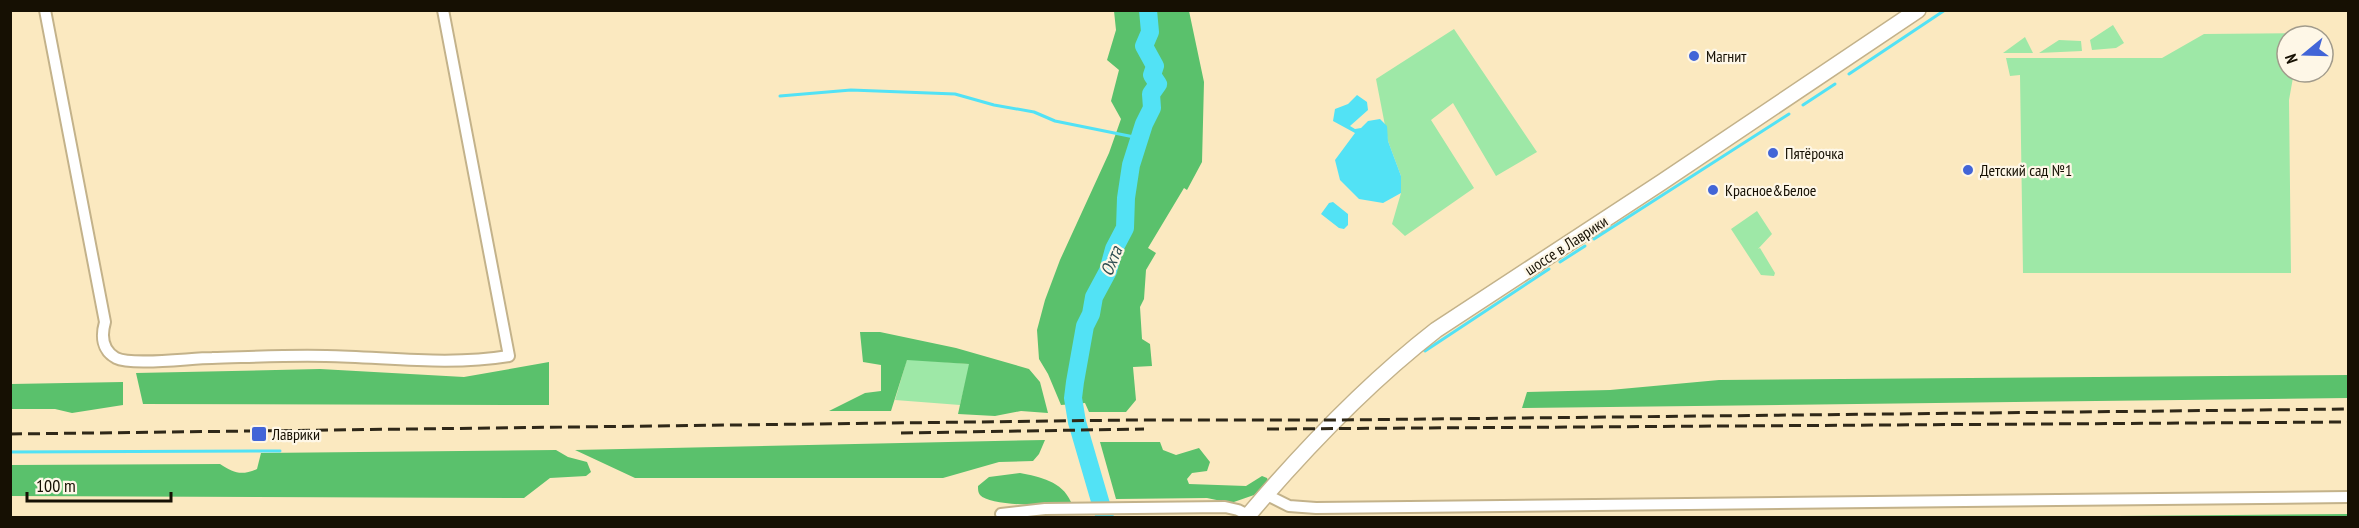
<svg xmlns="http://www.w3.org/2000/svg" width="2359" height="528" font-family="'PT Sans Narrow',sans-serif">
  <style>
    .green { fill: #9ee8a7 }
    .forest { fill: #5ac16c }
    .water { fill: #52e2f5 }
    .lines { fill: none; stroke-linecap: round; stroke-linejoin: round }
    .stream { stroke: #52e2f5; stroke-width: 3 }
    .river { stroke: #52e2f5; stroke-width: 18 }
    .street-casing { stroke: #c3b28a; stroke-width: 14 }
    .secondary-casing { stroke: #c3b28a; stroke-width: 18 }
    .street { stroke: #fff; stroke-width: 10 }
    .secondary { stroke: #fff; stroke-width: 15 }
    .rail { stroke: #2f2818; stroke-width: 3; stroke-dasharray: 12 6; stroke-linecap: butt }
    .poi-dot { fill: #4265d7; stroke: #fef7e7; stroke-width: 2 }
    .labels { text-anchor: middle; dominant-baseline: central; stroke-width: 4.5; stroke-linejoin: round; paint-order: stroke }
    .poi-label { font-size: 16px; fill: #161003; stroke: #fef7e7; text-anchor: start }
    .street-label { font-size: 16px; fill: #161003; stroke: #fef7e7 }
    .water-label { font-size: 18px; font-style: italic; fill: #2f4e52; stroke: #fef7e7 }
  </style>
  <rect width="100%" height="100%" fill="#fbe9c0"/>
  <path class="green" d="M 2113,25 L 2124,43 L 2116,48 L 2092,50 L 2090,40 Z
    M 1454,29 L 1537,152 L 1496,176 L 1453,103 L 1431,120 L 1474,188 L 1405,236 L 1392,224 L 1401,193 L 1401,176 L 1388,141 L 1376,79 Z
    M 2312,33 L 2311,36 L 2287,36 L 2287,72 L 2294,72 L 2289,100 L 2291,273 L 2023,273 L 2020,75 L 2010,76 L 2006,58 L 2162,58 L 2204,34 Z
    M 2025,37 L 2033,53 L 2003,53 Z
    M 2059,40 L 2081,41 L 2082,51 L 2039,53 Z
    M 1757,211 L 1772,234 L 1758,249 L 1760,248 L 1775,273 L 1774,276 L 1761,275 L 1731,229 Z
    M 907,359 L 970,364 L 960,405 L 895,400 Z"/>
  <path class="forest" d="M 1114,11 L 1189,11 L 1204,82 L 1202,162 L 1187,190 L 1184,188 L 1148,248 L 1156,253 L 1146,270 L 1144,299 L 1140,307 L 1142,339 L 1150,344 L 1152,366 L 1133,367 L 1136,400 L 1126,412 L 1089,412 L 1085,403 L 1061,405 L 1048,374 L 1039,359 L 1037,330 L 1045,300 L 1060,260 L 1109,153 L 1121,119 L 1111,101 L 1119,70 L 1107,60 L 1116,30 Z
    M 860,332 L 880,332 L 956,348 L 1029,369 L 1040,382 L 1048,413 L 1021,411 L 995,416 L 958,414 L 969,364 L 907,360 L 891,411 L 829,411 L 865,393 L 881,391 L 881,365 L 863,362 Z
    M 549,362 L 549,405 L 143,404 L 136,373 L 320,369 L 464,377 Z
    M 2348,375 L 2348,398 L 1522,408 L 1527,392 L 1610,390 L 1719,380 Z
    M 123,382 L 123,405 L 72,413 L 55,409 L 11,409 L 11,384 Z
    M 1045,440 L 1039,454 L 1033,461 L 999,462 L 943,478 L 635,478 L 575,450 Z
    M 1100,442 L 1160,442 L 1163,450 L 1176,455 L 1199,448 L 1210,462 L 1207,471 L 1192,473 L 1187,479 L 1189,484 L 1246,486 L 1262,476 L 1267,478 L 1269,483 L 1254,495 L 1231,503 L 1207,498 L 1116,499 Z
    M 556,450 L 568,457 L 587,462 L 591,472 L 586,476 L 550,478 L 524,498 L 11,496 L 11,465 L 220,464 C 234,473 241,476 257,469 L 261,453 Z
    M 1020,473 C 1040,477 1062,481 1071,502 C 1055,506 991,507 980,495 C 978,492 978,490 978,486 L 989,477 Z
    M 2348,514 L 2348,518 L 1992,517 Z"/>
  <path class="water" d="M 1357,95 L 1367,102 L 1368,110 L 1350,126 L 1355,129 L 1361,128 L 1368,121 L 1380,119 L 1387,126 L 1388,141 L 1401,176 L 1401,193 L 1383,203 L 1359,199 L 1340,180 L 1335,160 L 1355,133 L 1333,121 L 1335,109 L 1348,104 Z
    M 1333,202 L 1348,214 L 1348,225 L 1344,229 L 1339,228 L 1321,214 L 1329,203 Z"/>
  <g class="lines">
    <path class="stream" d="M 1849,74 L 1945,10
      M 780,96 L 851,90 L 955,94 L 994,105 L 1034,112 L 1055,121 L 1139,138
      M 1803,105 L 1835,84
      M 1594,239 L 1789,114
      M 1560,262 L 1585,246
      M 1425,351 L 1549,269
      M 10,452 L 280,451"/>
    <path class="river" d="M 1105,518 L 1077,422 L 1073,398 L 1075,382 L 1085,326 L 1091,314 L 1094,297 L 1108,271 L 1114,249 L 1125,228 L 1126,198 L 1131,165 L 1144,124 L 1152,108 L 1151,94 L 1158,84 L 1152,75 L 1155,66 L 1144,46 L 1150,32 L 1148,10"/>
    <defs>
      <path id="street" d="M 45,10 L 105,322 C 101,336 102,350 116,358 C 132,366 191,358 212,358 C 250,357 288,355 326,356 C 387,357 448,366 509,356 L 443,10
        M 1267,495 L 1289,506 L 1316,508 L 2348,497
        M 1001,514 L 1045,509 L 1225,507 L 1238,510 L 1248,515"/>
      <path id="secondary" d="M 1246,518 C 1301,453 1369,382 1436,330 L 1662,182 L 1918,10"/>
    </defs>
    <use href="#street" class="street-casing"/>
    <use href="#secondary" class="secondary-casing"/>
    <use href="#street" class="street"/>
    <use href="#secondary" class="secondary"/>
    <path class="rail" d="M 1267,429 L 2348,422
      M 901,433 L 1144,429
      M 10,434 L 1134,420 L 1338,420 L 2348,409"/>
  </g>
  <g class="poi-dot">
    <circle cx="1694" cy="56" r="6"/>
    <circle cx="1773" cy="153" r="6"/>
    <circle cx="1968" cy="170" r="6"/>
    <circle cx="1713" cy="190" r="6"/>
    <rect x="251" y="426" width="16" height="16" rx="3"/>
  </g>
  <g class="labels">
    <g class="poi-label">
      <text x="1706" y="56">Магнит</text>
      <text x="1785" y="153">Пятёрочка</text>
      <text x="1980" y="170">Детский сад №1</text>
      <text x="1725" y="190">Красное&amp;Белое</text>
      <text x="272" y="434">Лаврики</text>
    </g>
    <g class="street-label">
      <text transform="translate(1566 245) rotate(-33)">шоссе в Лаврики</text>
    </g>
    <g class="water-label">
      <text transform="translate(1111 261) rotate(-68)">Охта</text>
    </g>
  </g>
  <rect width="2359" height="528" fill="none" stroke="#161003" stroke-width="24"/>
  <g transform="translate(2305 54) rotate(251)"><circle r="28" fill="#fef7e7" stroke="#a19b8c" stroke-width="1.5"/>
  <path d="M0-4.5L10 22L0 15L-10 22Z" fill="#4265d7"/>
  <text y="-9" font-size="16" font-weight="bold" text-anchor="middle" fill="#161003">N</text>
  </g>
  <path d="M27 492v9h144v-9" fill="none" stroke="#161003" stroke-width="3"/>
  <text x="36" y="492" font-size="18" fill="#161003" stroke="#fef7e7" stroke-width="4.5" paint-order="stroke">100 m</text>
</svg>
